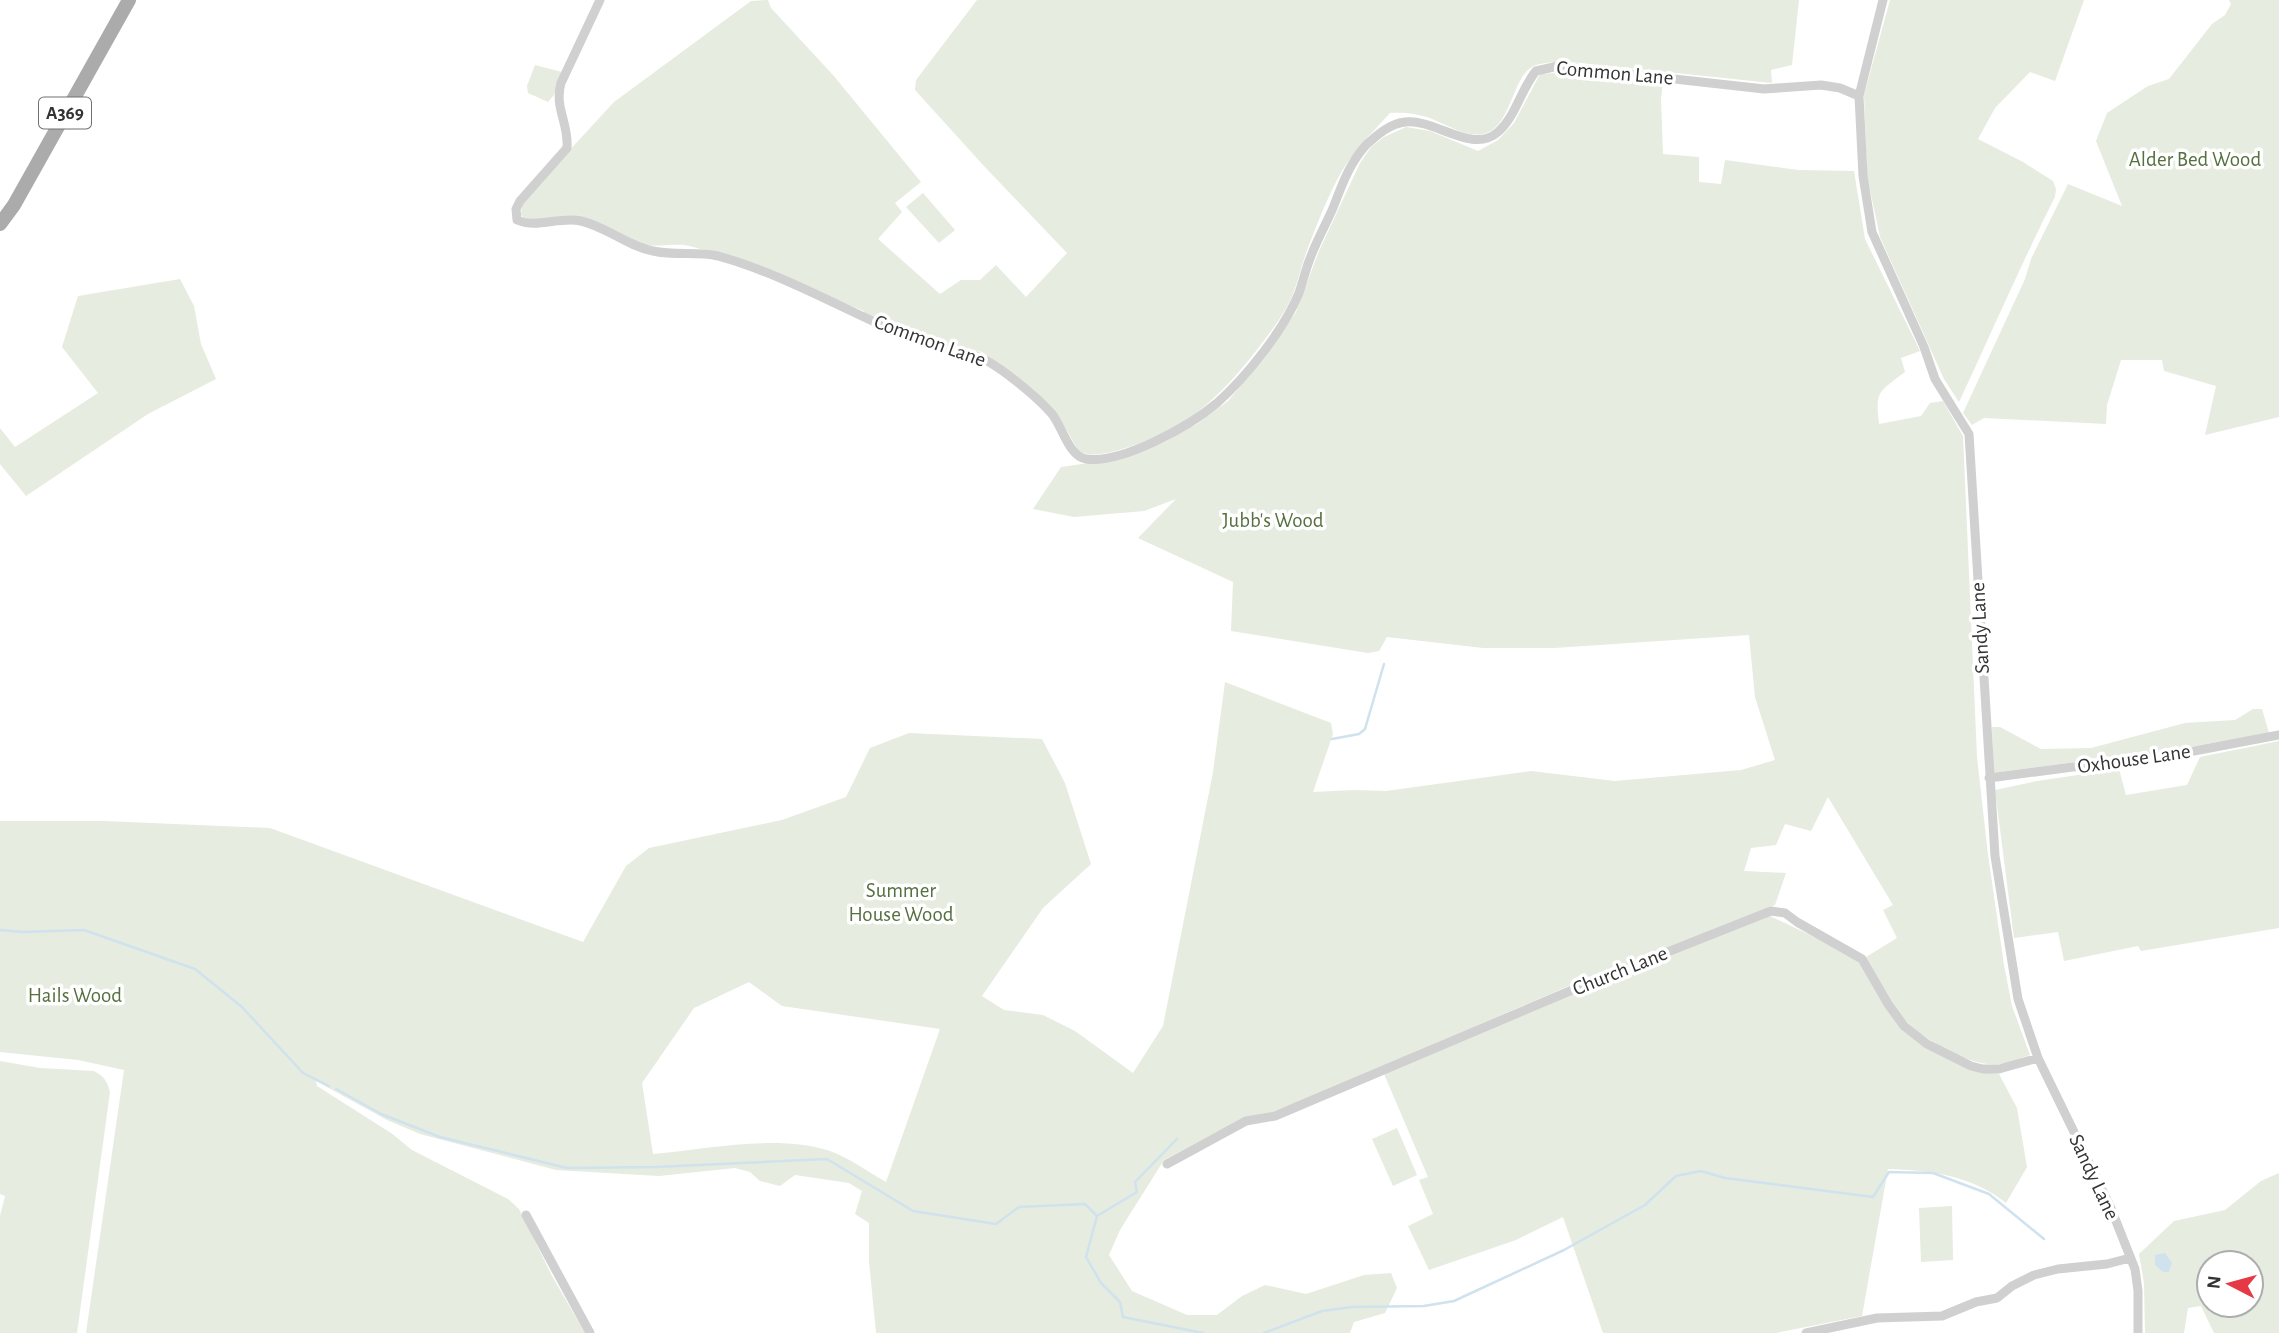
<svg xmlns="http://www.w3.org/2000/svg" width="2279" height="1333" font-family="'Alegreya Sans',sans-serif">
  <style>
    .green { fill: #e6ecdf; fill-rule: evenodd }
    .water { fill: #cfe2ee }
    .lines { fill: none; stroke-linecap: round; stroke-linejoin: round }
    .stream { stroke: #cfe2ee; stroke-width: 2.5 }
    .street { stroke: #d0d0d0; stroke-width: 9 }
    .primary { stroke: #ababab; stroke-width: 14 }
    .labels { text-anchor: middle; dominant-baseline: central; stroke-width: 7; stroke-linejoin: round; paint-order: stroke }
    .shield { fill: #fff; stroke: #707070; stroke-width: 2 }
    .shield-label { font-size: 19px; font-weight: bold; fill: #333 }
    .street-label { font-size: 21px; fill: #333; stroke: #fff }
    .park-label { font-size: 21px; fill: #56703f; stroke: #fff }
  </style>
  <rect width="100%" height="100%" fill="#fff"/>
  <path class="green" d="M 768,0 L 771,8 L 833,75 L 921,182 L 895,203 L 902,212 L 878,239 L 940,294 L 961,280 L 980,280 L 996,265 L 1026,297 L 1067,253 L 983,165 L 915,90 L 916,80 L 977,0 L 1799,0 L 1792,65 L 1771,70 L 1772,83 L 1561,61 C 1552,63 1537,62 1529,69 C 1513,82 1510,121 1489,132 C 1470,141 1445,123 1427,117 C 1414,113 1403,112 1390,113 C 1371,134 1350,154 1337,180 C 1325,203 1315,229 1306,253 C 1301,267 1298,281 1293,294 C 1285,314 1271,331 1259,347 C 1227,389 1191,426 1141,443 C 1122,449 1098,459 1079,452 L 1058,415 L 1042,399 L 982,352 L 918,338 L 863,314 L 864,311 L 705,250 C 699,249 691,246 684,245 C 667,244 653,248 636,243 C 617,236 603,221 582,218 C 563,214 541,224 523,218 L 521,214 L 522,205 L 542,180 L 614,102 L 751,1 Z
    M 1890,0 L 2084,0 L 2055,81 L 2030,72 L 1995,108 L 1978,139 L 2023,162 L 2053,181 L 2056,189 L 2055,197 C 2021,264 1991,334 1959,402 L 1944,379 L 1880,237 L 1867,176 L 1864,95 Z
    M 2229,0 L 2279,0 L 2279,417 L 2205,435 L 2216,386 L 2164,371 L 2162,360 L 2121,360 L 2107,405 L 2106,424 L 1984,418 L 1972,425 L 1963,413 L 2025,279 L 2031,259 L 2068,184 L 2122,206 L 2096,141 L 2107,113 L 2148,86 L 2169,79 L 2212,24 L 2225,15 L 2231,4 Z
    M 535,65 L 562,72 L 554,95 L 548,102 L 528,93 L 527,86 Z
    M 1571,72 L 1663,81 L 1661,99 L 1663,154 L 1699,157 L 1699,182 L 1721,184 L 1725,160 L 1798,170 L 1854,171 L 1865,239 L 1920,351 L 1901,358 L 1905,372 C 1879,392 1875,390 1879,424 L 1921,416 L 1930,403 L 1943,401 L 1963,436 L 1977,757 L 1988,855 L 2004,965 L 2012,1006 L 2030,1055 C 2020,1058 2009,1063 1999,1064 C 1971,1068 1921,1038 1903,1018 C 1888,1002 1877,977 1866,957 L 1897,938 L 1883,910 L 1893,905 L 1828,797 L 1811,831 L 1785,824 L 1776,845 L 1751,848 L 1744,871 L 1786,873 L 1775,905 L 1571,985 L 1294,1104 L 1266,1114 L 1243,1118 L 1164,1160 L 1120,1230 L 1109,1255 L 1132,1291 L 1187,1315 L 1217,1315 L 1242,1296 L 1265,1285 L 1306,1294 L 1364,1275 L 1391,1273 L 1397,1288 L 1385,1313 L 1354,1322 L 1350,1333 L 876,1333 L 869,1261 L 869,1223 L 855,1214 L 862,1191 L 849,1183 L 795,1175 L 780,1186 L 760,1181 L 750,1172 L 735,1168 L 659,1176 L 556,1170 L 420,1134 L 387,1120 L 316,1081 L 317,1086 L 391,1133 L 412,1150 L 508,1199 L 519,1209 L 552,1276 L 585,1333 L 86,1333 L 124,1070 L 78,1060 L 0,1052 L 0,821 L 104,821 L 270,828 L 583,942 L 626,866 L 649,848 L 782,820 L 846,797 L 870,748 L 909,733 L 1042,739 L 1065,783 L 1091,864 L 1043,908 L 982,996 L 1004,1010 L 1043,1015 L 1075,1031 L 1133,1073 L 1163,1026 L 1213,772 L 1225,682 L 1331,723 L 1333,734 L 1313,792 L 1354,790 L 1386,791 L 1531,771 L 1615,781 L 1741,770 L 1775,760 L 1755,697 L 1749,635 L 1554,648 L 1483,648 L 1387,637 L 1379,651 L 1368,653 L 1231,631 L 1233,582 L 1138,538 L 1176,499 L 1144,511 L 1074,517 L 1033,509 L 1061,467 L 1123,458 L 1166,441 L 1197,424 L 1228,401 L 1271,349 L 1296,312 L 1319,251 L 1360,163 L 1371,147 L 1384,137 L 1406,127 L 1430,131 L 1478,151 L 1498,140 L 1514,123 L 1540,74 ZM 749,982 L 782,1006 L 940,1029 L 886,1182 C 868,1172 850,1158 830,1151 C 777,1134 708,1149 653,1154 L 642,1083 L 694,1008 Z
    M 923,193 L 955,230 L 939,243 L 906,207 Z
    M 180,279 L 194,306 L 201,344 L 216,379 L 148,414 L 26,496 L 0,464 L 0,428 L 15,447 L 98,393 L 62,347 L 78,296 Z
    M 2253,709 L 2262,709 L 2269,733 L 2194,746 L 1993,773 L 1992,727 L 2000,727 L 2041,749 L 2091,748 L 2185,723 L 2235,720 Z
    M 2279,741 L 2279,928 L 2141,951 L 2138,946 L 2064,961 L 2058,932 L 2014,938 L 1995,790 L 2037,781 L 2119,769 L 2126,795 L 2187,785 L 2200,757 Z
    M 1770,916 L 1827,943 L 1860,963 L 1901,1028 L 1983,1072 L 1999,1074 L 2017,1108 L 2027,1167 L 2006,1203 C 1973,1176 1930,1170 1888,1169 L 1862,1316 L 1776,1333 L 1603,1333 L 1563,1217 L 1516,1240 L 1429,1270 L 1408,1226 L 1433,1214 L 1419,1180 L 1428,1177 L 1384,1074 L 1565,996 Z
    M 0,1061 L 40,1068 L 94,1071 C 104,1076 107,1081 110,1092 L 77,1333 L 0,1333 L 0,1216 L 5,1196 L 0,1194 Z
    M 1397,1128 L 1417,1175 L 1393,1186 L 1372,1139 Z
    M 2279,1173 L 2279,1333 L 2214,1333 L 2201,1306 L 2188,1308 L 2184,1333 L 2145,1333 L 2144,1283 L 2139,1254 L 2174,1221 L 2225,1210 L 2261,1181 ZM 2209,1263 L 2251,1263 L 2251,1305 L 2209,1305 Z
    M 1952,1206 L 1953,1260 L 1921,1262 L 1919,1208 Z"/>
  <path class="water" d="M 2165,1253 L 2172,1263 L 2169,1272 L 2163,1272 L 2155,1265 L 2155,1255 Z"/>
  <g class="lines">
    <path class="stream" d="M 1332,739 L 1359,734 L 1365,729 L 1384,664
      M 0,930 L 22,932 L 84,930 L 195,969 L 242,1007 L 303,1073 L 329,1086
      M 336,1089 L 381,1114 L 440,1137 L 567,1168 L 656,1167 L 827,1159 L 913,1211 L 996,1224 L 1019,1207 L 1085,1204 L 1097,1216 L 1086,1257 L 1101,1283 L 1120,1302 L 1123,1317 L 1203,1333
      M 1097,1216 L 1137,1192 L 1135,1182 L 1177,1139
      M 1264,1333 L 1322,1311 L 1352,1307 L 1424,1306 L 1454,1301 L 1564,1250 L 1645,1205 L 1676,1176 L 1701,1171 L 1725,1178 L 1873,1197 L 1889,1172 L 1933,1173 L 1989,1194 L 2044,1239"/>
    <path class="street" d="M 600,0 L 561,83 C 554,108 569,123 567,148 L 520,201 L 516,209 L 517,220 C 537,229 560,216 581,221 C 607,227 627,246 653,251 C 675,256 697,251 718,256 C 790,276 854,316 923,343 C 939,349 958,349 974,355 C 996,362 1037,397 1052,414 C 1062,426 1069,457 1086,459 C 1122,464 1190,426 1217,403 C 1246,377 1284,330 1299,293 C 1303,281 1306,268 1311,256 C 1317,240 1326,224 1333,208 C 1342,185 1349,164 1366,145 C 1377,135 1389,124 1405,122 C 1434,118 1472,155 1498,132 C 1516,116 1521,89 1536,71 L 1558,66 L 1764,89 L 1821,85 L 1840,88 L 1859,96
      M 1883,0 L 1859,96 L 1863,176 L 1872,232 L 1924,347 L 1935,379 L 1969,434 L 1995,856 L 2018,999 L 2038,1058 L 2110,1206 L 2135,1269 L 2138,1291 L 2138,1333
      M 1989,778 L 2194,751 L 2279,735
      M 1167,1164 L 1246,1121 L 1275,1116 L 1584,985 L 1771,911 L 1785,913 L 1797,922 L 1862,959 L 1888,1004 L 1904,1026 L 1927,1044 L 1971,1066 L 1983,1069 L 1999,1069 L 2038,1058
      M 526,1215 L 590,1333
      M 1806,1333 L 1877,1318 L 1942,1316 L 1976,1302 L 1997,1298 L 2012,1286 L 2034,1275 L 2058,1269 L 2107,1264 L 2130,1258"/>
    <path class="primary" d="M 0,224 L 14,205 L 129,0"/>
  </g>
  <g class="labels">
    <rect class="shield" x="39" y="97.5" width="52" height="31" rx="5"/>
    <g class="shield-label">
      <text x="65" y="113">A369</text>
    </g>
    <g class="street-label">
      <text transform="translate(1615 73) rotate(5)">Common Lane</text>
      <text transform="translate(930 341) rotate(20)">Common Lane</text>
      <text transform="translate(1980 628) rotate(-93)">Sandy Lane</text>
      <text transform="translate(2134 759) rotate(-8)">Oxhouse Lane</text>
      <text transform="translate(1620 971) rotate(-22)">Church Lane</text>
      <text transform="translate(2094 1177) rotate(65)">Sandy Lane</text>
    </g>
    <g class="park-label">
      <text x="2195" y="159">Alder Bed Wood</text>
      <text x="1273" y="520">Jubb's Wood</text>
      <text x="901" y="890">Summer<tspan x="901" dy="24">House Wood</tspan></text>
      <text x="75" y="995">Hails Wood</text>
    </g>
  </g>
  <g transform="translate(2230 1284) rotate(276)"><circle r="33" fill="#ffffff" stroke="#adadad" stroke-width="2"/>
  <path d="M0-5L12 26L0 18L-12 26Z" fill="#e63946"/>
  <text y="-10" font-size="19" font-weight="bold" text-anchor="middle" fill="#333333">N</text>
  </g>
</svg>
